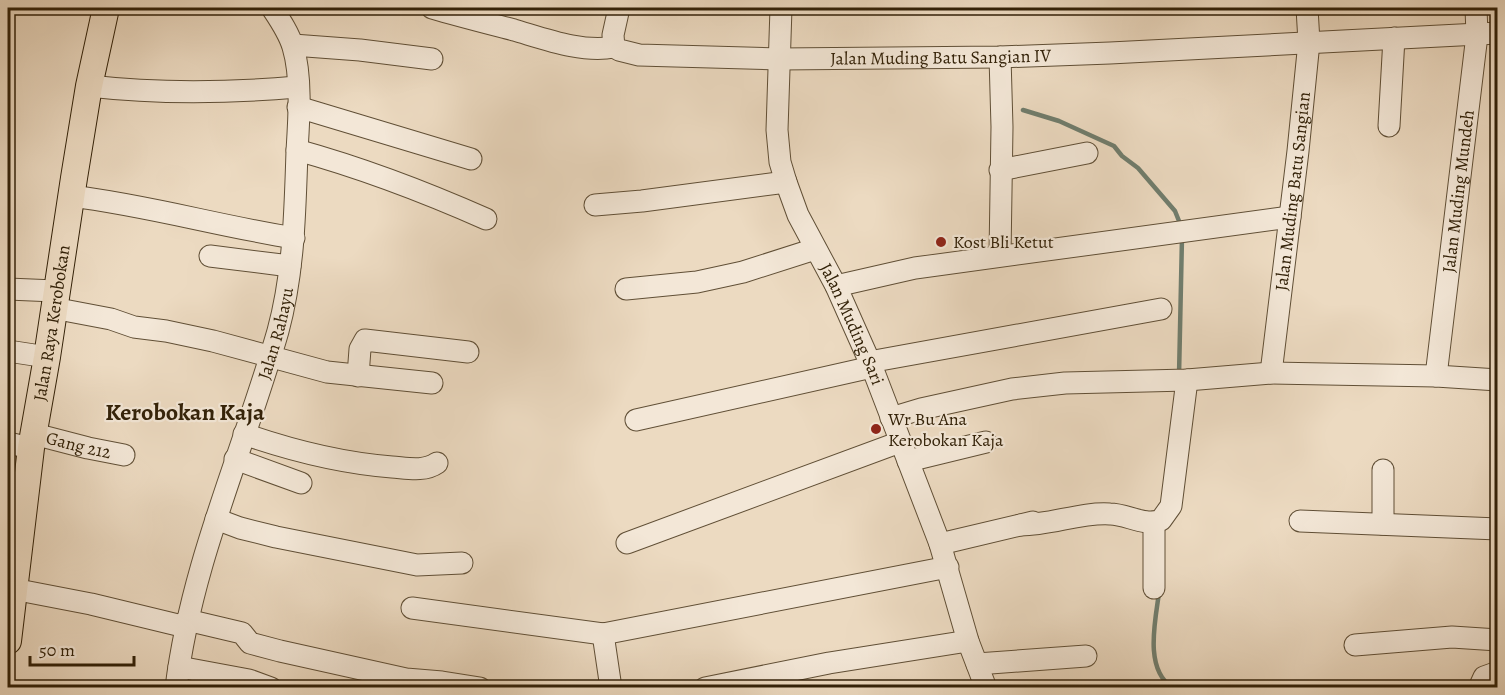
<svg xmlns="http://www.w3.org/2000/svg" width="1505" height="695" font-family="Alegreya,serif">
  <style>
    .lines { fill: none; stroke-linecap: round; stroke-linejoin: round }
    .stream { stroke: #707d6d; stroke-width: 4.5 }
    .minor-casing { stroke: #604f36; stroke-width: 23 }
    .major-casing { stroke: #322108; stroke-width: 28 }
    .minor { stroke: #f3e7d7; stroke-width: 21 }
    .major { stroke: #ecdac1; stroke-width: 26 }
    .poi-dot { fill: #8f2418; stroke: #f3e7d7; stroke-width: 2 }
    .labels { text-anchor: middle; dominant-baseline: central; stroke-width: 4.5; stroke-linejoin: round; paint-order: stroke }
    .street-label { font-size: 18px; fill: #322108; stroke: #f3e7d7 }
    .poi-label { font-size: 18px; fill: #322108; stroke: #f3e7d7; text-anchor: start }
    .district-label { font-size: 24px; font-weight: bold; fill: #322108; stroke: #f3e7d7 }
  </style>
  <rect width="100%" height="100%" fill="#ecdac1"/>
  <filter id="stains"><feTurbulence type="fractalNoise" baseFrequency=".00333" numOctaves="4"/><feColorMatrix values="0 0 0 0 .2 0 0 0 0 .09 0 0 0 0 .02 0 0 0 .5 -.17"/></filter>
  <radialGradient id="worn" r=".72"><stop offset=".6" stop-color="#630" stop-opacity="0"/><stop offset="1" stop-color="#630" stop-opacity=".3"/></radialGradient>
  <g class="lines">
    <path class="stream" d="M 1023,110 L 1059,121 L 1114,146 L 1122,156 L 1138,168 L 1175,211 L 1181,226
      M 1179,376 L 1182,237
      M 1159,593 C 1155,622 1144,670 1173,688"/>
    <defs>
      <g id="minor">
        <path d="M 432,8 C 459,16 487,23 514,30 C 545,39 582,53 614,47"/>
        <path id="s1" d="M 619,8 L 613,35 L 614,47 L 619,50 L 639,55 L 779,59 L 1000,57 L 1110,53 L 1498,33"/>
        <path id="s2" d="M 781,8 L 777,130 L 780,162 L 786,182 L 798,215 L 836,286 L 872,367 L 940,544 L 968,641 L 986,688"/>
        <path d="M 293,45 L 360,50 L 432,59"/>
        <path d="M 89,86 C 159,94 228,93 297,87"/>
        <path d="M 298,107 L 471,159"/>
        <path d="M 1389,126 L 1394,38"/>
        <path d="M 297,150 C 362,168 425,192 486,219"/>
        <path d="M 1000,170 L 1087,153"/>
        <path d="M 71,196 C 146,205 219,226 294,238"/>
        <path d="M 595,205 L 642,201 L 786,182"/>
        <path d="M 1000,255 L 1002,127 L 1000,57"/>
        <path d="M 210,256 L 290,266"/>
        <path d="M 836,286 L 915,268 L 1290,217"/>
        <path d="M 8,289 L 55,291"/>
        <path d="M 626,289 L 697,282 L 743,272 L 815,249"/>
        <path d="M 53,308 L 111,319 L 134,327 L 166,331 L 213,341 L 327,372 L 432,383"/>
        <path d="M 8,351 L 47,357"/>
        <path d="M 869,362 L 1161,309"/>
        <path id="s3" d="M 1271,373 L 1298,151 L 1309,42 L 1307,8"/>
        <path d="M 358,376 L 360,349 L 365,340 L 468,352"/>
        <path id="s4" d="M 1436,376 L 1477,35 L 1476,8"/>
        <path d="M 891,418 L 921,409 L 1012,389 L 1065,383 L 1187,380 L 1271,373 L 1436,376 L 1498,380"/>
        <path d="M 636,420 L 872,367"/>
        <path id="s5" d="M 34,434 L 88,448 L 124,455"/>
        <path d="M 244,434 C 293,451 341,463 392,467 C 407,468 424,472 437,463"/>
        <path d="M 8,443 L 31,448"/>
        <path d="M 235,459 L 301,483"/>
        <path d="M 908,461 L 986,442"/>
        <path d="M 216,519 L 240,528 L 276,537 L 417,565 L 462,563"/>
        <path d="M 1300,521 L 1498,529"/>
        <path d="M 1383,524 L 1383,470"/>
        <path d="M 1021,525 C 1051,525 1081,512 1110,514 C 1127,514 1145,527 1161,520 L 1171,506 L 1187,380"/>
        <path d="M 627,543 L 900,442"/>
        <path d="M 940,544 L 1033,522"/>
        <path d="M 8,588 L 91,604 L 186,627"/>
        <path d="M 1154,588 L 1154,522"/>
        <path d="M 412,608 L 603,634 L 948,567"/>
        <path d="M 187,620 L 242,633 L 250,643 L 280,651 L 406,679 L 442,682 L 480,688"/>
        <path d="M 603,634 L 611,688"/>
        <path d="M 1355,645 L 1452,637 L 1498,640"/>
        <path d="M 977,664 L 1086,656"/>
        <path d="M 179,667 L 249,680 L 271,688"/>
        <path id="s6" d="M 176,688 C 191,563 244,450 278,331 C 294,272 295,211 297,151 C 299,119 302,77 293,47 C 289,33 280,20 272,8"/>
        <path d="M 705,688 L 829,663 L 968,641"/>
        <path d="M 1479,688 L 1484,677 L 1498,672"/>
      </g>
      <g id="major">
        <path id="s7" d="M 8,641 L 31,448 L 47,357 L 74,178 L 89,86 L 106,8"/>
      </g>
    </defs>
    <use href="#minor" class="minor-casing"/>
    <use href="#major" class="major-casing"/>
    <use href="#minor" class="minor"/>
    <use href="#major" class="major"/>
  </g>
  <g class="poi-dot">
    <circle cx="941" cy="242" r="6"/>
    <circle cx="876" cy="429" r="6"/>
  </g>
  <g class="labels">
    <g class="street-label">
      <text stroke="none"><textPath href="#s1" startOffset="368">Jalan Muding Batu Sangian IV</textPath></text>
      <text stroke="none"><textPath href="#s3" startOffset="183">Jalan Muding Batu Sangian</textPath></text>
      <text stroke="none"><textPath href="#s4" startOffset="186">Jalan Muding Mundeh</textPath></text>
      <text stroke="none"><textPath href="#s7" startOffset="321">Jalan Raya Kerobokan</textPath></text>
      <text stroke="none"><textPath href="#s2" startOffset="332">Jalan Muding Sari</textPath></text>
      <text stroke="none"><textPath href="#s6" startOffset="369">Jalan Rahayu</textPath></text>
      <text stroke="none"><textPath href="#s5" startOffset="46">Gang 212</textPath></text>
    </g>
    <g class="poi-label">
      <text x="953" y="242">Kost Bli Ketut</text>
      <text x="888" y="419">Wr Bu Ana<tspan x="888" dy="21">Kerobokan Kaja</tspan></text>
    </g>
    <g class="district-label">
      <text x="185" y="412">Kerobokan Kaja</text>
    </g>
  </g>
  <rect width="1505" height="695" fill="none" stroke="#ecdac1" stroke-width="30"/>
  <rect x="9" y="9" width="1487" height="677" fill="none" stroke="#322108" stroke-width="3"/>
  <rect x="15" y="15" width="1475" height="665" fill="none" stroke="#322108" stroke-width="1.5"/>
  <path d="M30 656v9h104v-9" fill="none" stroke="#322108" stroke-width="3"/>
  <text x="39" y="656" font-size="18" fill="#322108" stroke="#f3e7d7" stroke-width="4.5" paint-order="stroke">50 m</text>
  <rect width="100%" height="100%" filter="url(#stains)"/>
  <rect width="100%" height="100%" fill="url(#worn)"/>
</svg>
